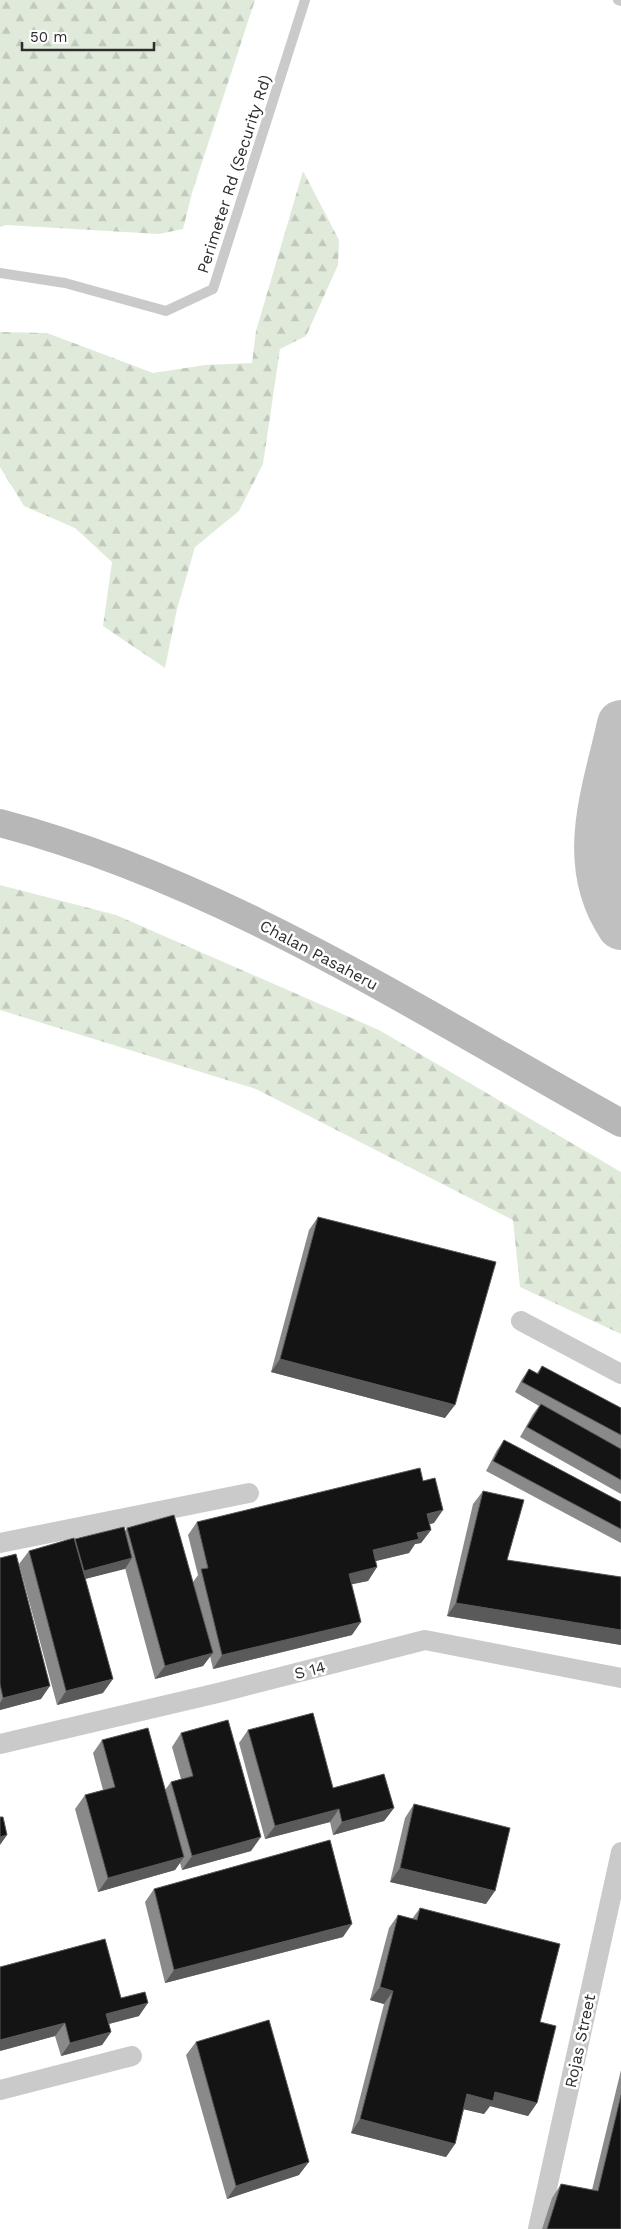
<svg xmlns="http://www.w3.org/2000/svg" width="621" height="2229" font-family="'Work Sans',sans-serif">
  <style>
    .forest { fill: url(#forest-firs) }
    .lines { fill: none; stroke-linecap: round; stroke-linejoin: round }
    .taxiway { stroke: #c0c0c0; stroke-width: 48 }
    .service { stroke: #cacaca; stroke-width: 10 }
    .minor { stroke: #cacaca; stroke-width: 20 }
    .secondary { stroke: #b7b7b7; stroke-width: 28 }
    .wall { fill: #8a8a8a }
    .shaded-wall { fill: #5a5a5a }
    .building { fill: #141414; stroke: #5a5a5a }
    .labels { text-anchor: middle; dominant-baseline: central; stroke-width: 5; stroke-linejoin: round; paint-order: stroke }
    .street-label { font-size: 16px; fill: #2d2d2d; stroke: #fff }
  </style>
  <defs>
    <pattern id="forest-firs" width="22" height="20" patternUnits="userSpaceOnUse" patternTransform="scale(1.25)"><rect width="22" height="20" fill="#e0eada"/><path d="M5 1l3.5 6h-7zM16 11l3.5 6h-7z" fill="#c0c9bb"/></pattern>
  </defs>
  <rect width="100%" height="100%" fill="#fff"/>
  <path class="forest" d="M 0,0 L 255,0 L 192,193 L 183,229 L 159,234 L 6,225 L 0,227 Z
    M 303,171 L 339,240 L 338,265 L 306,336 L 280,349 L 263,464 L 239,511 L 195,547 L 177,609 L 165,668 L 103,626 L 112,562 L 75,528 L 24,506 L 0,467 L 0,332 L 47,333 L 153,373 L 205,365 L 252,363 L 256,331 Z
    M 0,885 L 116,915 L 379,1030 L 621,1172 L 621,1334 L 520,1287 L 513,1220 L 256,1089 L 0,1010 Z"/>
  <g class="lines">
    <path class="taxiway" d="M 621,724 C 606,793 578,862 621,926"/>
    <path class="service" d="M 618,0 L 621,1
      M 0,273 L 65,283 L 166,311 L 213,289 L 305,0"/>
    <path class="minor" d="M 521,1321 L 621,1374
      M 0,1543 L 249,1493
      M 0,1744 L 222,1692 L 425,1640 L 621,1678
      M 0,2090 L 132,2056
      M 538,2229 L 621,1852"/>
    <path class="secondary" d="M 0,823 C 224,882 420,1012 621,1123"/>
  </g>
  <path class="wall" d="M 318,1217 L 445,1418 L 271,1372 L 309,1230 Z
    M 542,1366 L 621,1408 L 621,1494 L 520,1437 L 533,1414 L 539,1406 L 515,1392 L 522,1379 L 529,1369 L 537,1373 Z
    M 504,1440 L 621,1502 L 621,1543 L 486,1471 L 497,1450 Z
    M 483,1491 L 507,1560 L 621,1577 L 621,1645 L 447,1616 L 473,1504 Z
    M 197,1522 L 434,1523 L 429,1524 L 431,1530 L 421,1543 L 415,1544 L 409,1553 L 375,1561 L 377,1567 L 368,1581 L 351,1584 L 352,1635 L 213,1669 L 210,1656 L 203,1666 L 155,1679 L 125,1568 L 85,1579 L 103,1693 L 57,1705 L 19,1564 L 29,1551 L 75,1540 L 125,1531 L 127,1528 L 193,1582 L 198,1575 L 188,1535 Z
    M 0,1558 L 41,1699 L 0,1710 Z
    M 248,1730 L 333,1788 L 394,1808 L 384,1821 L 333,1835 L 330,1822 L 265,1839 L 239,1743 Z
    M 181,1733 L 251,1851 L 182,1870 L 180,1863 L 175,1870 L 98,1892 L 75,1809 L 85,1795 L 103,1790 L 93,1753 L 102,1740 L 165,1790 L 171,1782 L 181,1779 L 172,1747 Z
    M 414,1804 L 486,1904 L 390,1882 L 405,1818 Z
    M 154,1889 L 343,1937 L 165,1983 L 145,1902 Z
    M 420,1908 L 540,2022 L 537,2103 L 528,2116 L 490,2106 L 484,2114 L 464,2109 L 455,2144 L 446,2157 L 351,2133 L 384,2004 L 370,2000 L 389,1928 L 398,1915 L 412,1919 Z
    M 121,1998 L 139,2016 L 109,2024 L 111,2032 L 102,2045 L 61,2056 L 55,2036 L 0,2051 Z
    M 196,2042 L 299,2175 L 227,2199 L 186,2055 Z
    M 621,2070 L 621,2229 L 542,2229 L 552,2198 L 561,2184 L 592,2190 Z"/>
  <path class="shaded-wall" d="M 280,1359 L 455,1405 L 445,1418 L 271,1372 Z
    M 443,1510 L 434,1523 L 417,1527 L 427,1514 Z
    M 431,1530 L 421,1543 L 415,1544 L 409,1553 L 364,1564 L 373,1550 L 417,1533 Z
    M 132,1558 L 125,1569 L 77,1581 L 84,1571 Z
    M 377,1567 L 368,1581 L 339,1587 L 349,1574 Z
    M 456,1603 L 621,1630 L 621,1645 L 447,1616 Z
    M 361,1622 L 352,1635 L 213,1669 L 222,1655 Z
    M 213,1653 L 203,1666 L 155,1679 L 165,1666 Z
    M 113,1679 L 103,1693 L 57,1705 L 66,1691 Z
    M 50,1686 L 41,1699 L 0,1710 L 0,1703 L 3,1698 Z
    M 394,1808 L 384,1821 L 333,1835 L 342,1822 Z
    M 339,1809 L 330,1822 L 265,1839 L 275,1826 Z
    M 7,1835 L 0,1845 L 0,1837 Z
    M 261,1837 L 251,1851 L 182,1870 L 192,1856 Z
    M 184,1857 L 175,1870 L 98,1892 L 108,1878 Z
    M 400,1868 L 495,1891 L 486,1904 L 390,1882 Z
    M 352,1924 L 343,1937 L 165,1983 L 174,1970 Z
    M 380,1987 L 393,1991 L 384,2004 L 370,2000 Z
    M 148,2003 L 139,2016 L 97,2027 L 106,2014 Z
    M 65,2023 L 55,2036 L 0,2051 L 0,2040 Z
    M 111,2032 L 102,2045 L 61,2056 L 70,2043 Z
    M 495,2092 L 537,2103 L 528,2116 L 490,2106 L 484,2114 L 458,2108 L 467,2094 Z
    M 360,2119 L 455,2144 L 446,2157 L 351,2133 Z
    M 309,2162 L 299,2175 L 227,2199 L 236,2186 Z"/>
  <path class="building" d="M 318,1217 L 496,1262 L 455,1405 L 280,1359 Z
    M 542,1366 L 621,1408 L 621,1435 L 522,1382 L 529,1369 L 538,1374 Z
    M 541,1404 L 621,1449 L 621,1480 L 527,1427 Z
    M 504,1440 L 621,1502 L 621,1529 L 493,1461 Z
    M 420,1468 L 423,1481 L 435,1478 L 443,1510 L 427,1514 L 431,1530 L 417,1533 L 419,1539 L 373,1550 L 377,1567 L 349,1574 L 361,1622 L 222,1655 L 201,1569 L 208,1568 L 197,1522 Z
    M 483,1491 L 524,1500 L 507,1560 L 621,1577 L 621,1630 L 456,1603 Z
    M 174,1515 L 213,1653 L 165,1666 L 127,1528 Z
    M 124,1527 L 132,1558 L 84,1571 L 75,1539 Z
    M 74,1538 L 113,1679 L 66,1691 L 29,1551 Z
    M 16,1554 L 50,1686 L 3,1698 L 0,1684 L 0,1558 Z
    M 313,1713 L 333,1788 L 384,1774 L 394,1808 L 342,1822 L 339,1809 L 275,1826 L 248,1730 Z
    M 228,1720 L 261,1837 L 192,1856 L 171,1782 L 193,1776 L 181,1733 Z
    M 148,1728 L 184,1857 L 108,1878 L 85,1795 L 115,1787 L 102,1740 Z
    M 414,1804 L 510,1828 L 495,1891 L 400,1868 Z
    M 0,1817 L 3,1817 L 7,1835 L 0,1837 Z
    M 330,1840 L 352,1924 L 174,1970 L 154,1889 Z
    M 420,1908 L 560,1944 L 540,2022 L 556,2026 L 537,2103 L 495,2092 L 493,2101 L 467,2094 L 455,2144 L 360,2119 L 393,1991 L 380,1987 L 398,1915 L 417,1920 Z
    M 105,1939 L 121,1998 L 145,1992 L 148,2003 L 106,2014 L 111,2032 L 70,2043 L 65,2023 L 0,2040 L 0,1967 Z
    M 269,2020 L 309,2162 L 236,2186 L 196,2042 Z
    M 621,2095 L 621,2229 L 547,2229 L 561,2184 L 598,2191 Z"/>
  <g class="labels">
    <g class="street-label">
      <text transform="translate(234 174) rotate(-72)">Perimeter Rd (Security Rd)</text>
      <text transform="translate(319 955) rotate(28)">Chalan Pasaheru</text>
      <text transform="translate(310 1670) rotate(-14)">S 14</text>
      <text transform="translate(580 2041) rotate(-78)">Rojas Street</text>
    </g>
  </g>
  <path d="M22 42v8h132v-8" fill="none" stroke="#2d2d2d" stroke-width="2.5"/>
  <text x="30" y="42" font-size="15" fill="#2d2d2d" stroke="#ffffff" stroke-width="4" paint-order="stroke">50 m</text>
</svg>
